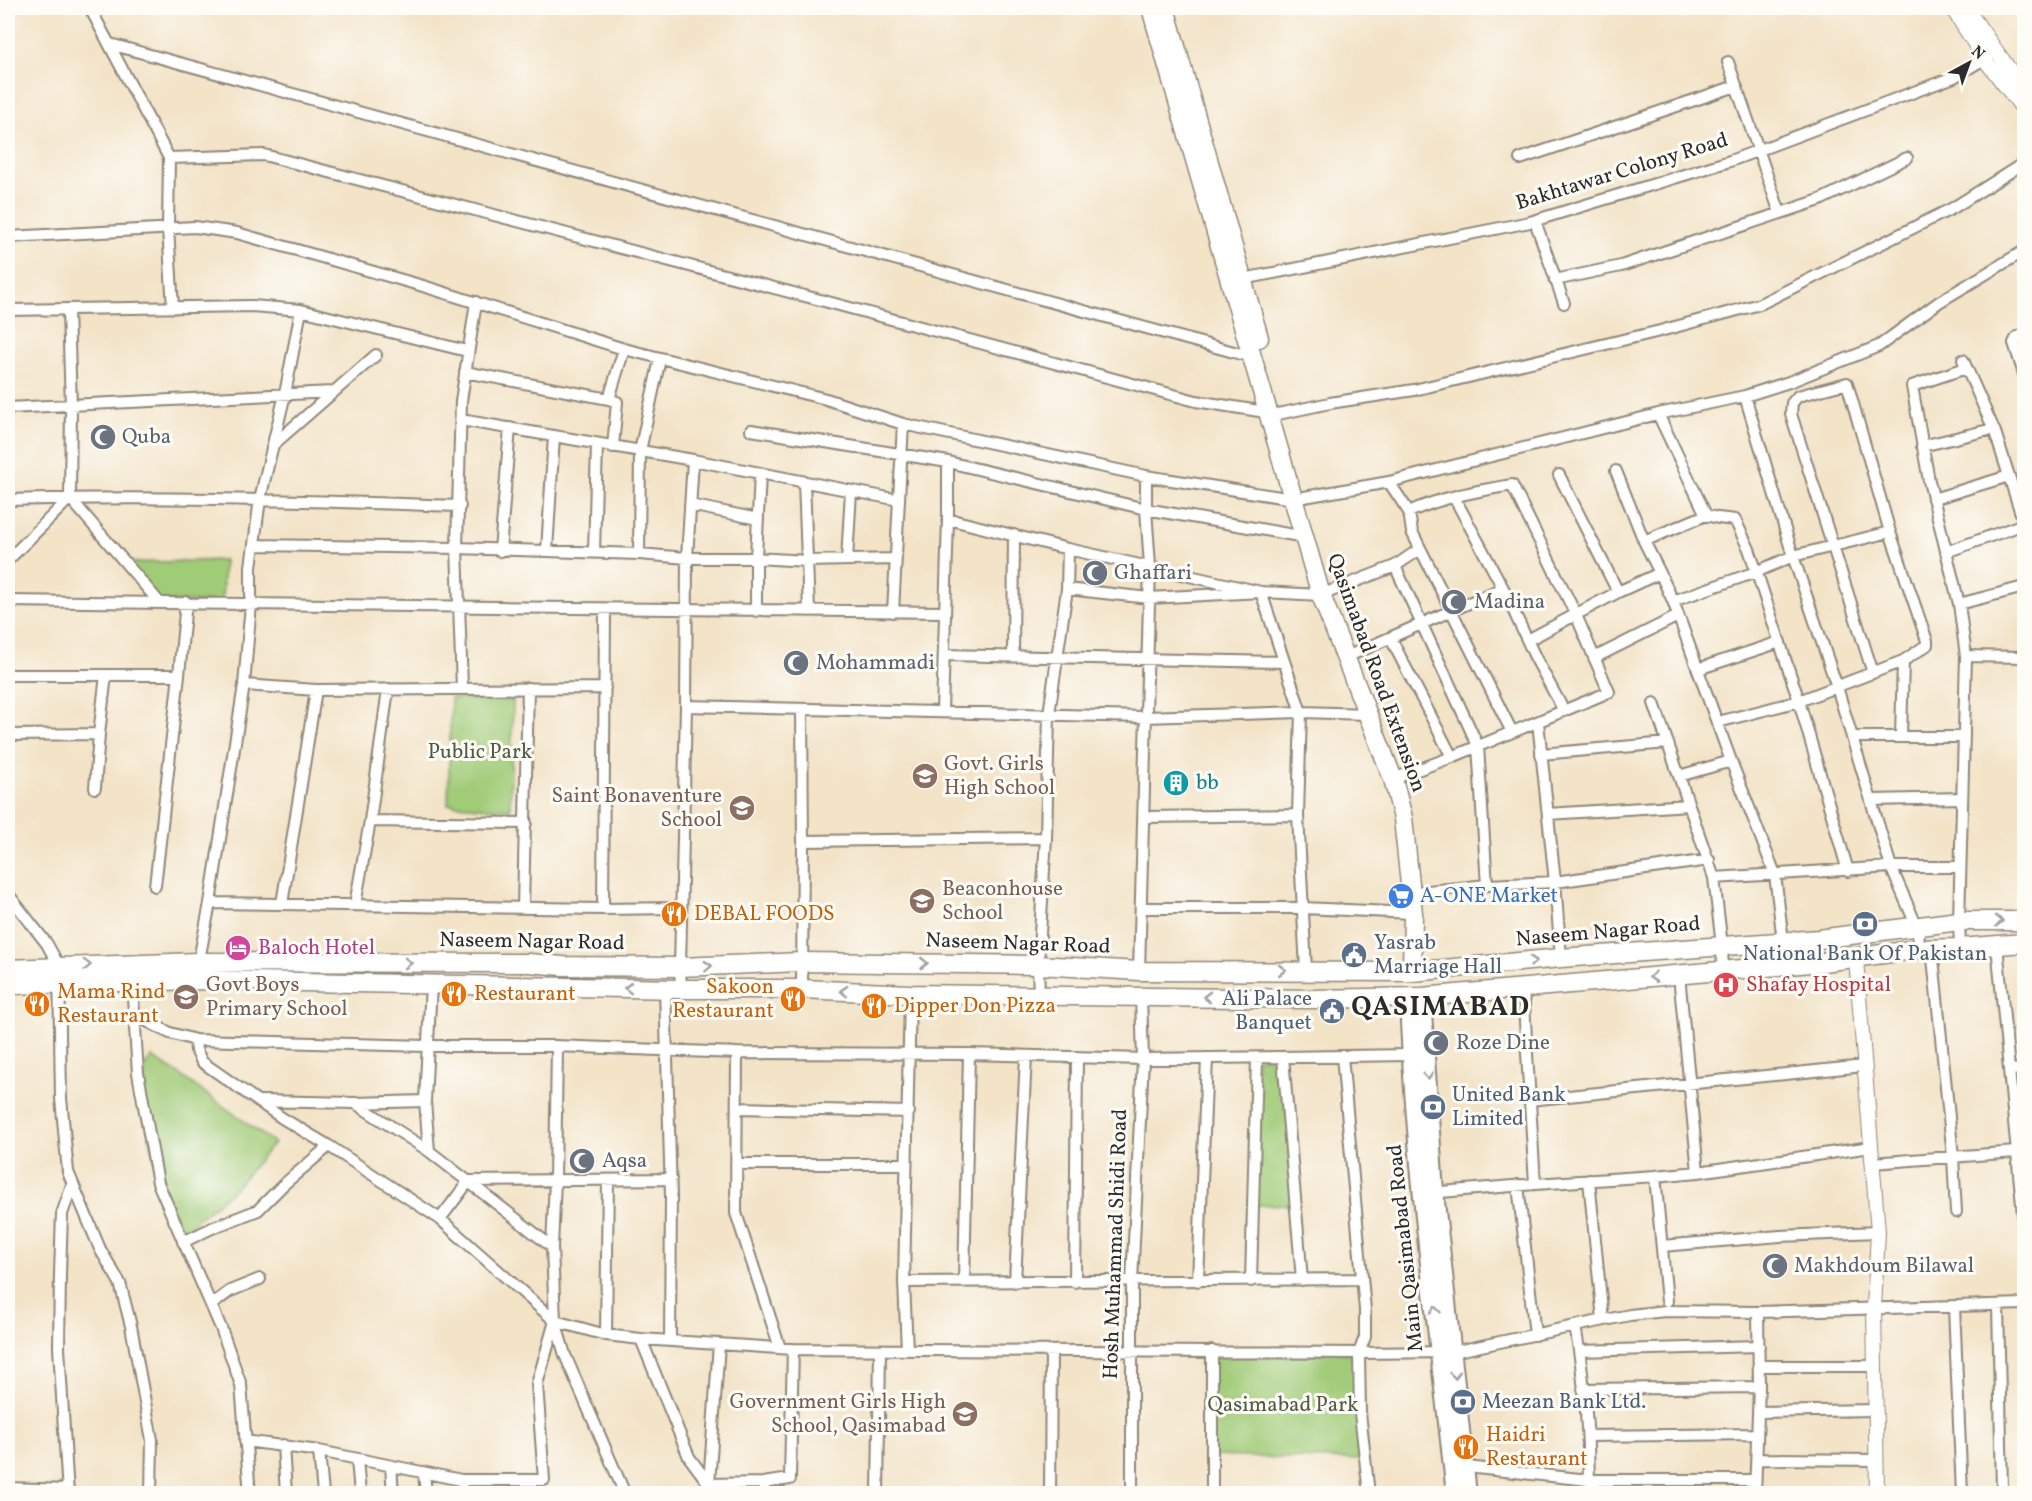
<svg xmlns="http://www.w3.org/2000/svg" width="2032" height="1501" font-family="Vollkorn,serif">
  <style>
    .green { fill: #a0cb77; stroke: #667b51; stroke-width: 1.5 }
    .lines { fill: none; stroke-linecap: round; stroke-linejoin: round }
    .minor-casing { stroke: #8f8779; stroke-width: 14 }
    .tertiary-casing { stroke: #8f8779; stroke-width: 16 }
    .secondary-casing { stroke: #8f8779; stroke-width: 20 }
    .primary-casing { stroke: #8f8779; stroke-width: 21 }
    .minor { stroke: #fff; stroke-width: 10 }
    .tertiary { stroke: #fff; stroke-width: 14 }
    .secondary { stroke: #fff; stroke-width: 16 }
    .primary { stroke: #fff; stroke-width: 18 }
    .oneway { stroke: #a0a0a0 }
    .labels { text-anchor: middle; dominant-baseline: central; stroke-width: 6; stroke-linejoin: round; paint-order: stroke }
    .street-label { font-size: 21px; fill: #2b2b2b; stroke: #fdfcf7 }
    .worship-label { font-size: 21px; fill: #5b616d; stroke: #fdfcf7; text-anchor: start }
    .park-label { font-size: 21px; fill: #4e5b42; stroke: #fdfcf7 }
    .education-label { font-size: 21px; fill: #785e54; stroke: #fdfcf7; text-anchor: start }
    .culture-label { font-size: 21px; fill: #0d838f; stroke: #fdfcf7; text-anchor: start }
    .shop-label { font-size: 21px; fill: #366cbe; stroke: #fdfcf7; text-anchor: start }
    .food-label { font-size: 21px; fill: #c56008; stroke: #fdfcf7; text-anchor: start }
    .service-label { font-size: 21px; fill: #4e5e75; stroke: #fdfcf7; text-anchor: start }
    .hotel-label { font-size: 21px; fill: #b23c85; stroke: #fdfcf7; text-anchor: start }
    .health-label { font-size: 21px; fill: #be3a42; stroke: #fdfcf7; text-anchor: start }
    .district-label { font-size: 27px; font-weight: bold; letter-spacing: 1.5px; fill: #2b2b2b; stroke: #fdfcf7 }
  </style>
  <rect width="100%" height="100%" fill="#fdfcf7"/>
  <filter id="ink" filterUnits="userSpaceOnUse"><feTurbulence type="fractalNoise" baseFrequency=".0167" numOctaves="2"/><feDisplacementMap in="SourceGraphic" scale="12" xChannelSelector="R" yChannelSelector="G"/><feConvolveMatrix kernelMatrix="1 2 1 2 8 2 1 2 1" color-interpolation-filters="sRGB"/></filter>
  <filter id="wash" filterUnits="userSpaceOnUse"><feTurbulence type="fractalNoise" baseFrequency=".008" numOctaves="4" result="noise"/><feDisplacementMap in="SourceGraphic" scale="24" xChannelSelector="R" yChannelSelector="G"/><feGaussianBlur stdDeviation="1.35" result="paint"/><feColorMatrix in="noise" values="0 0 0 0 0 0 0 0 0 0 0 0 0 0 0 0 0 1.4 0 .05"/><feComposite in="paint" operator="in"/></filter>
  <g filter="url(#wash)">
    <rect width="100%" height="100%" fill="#f3e3c7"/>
    <path class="green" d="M 224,560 L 222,602 L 159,602 L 125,563 Z
      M 451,698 L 513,700 L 510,810 L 448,804 Z
      M 152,1057 L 176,1072 L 274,1143 L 235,1188 L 180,1234 L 158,1183 L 138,1073 Z
      M 1283,1057 L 1295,1205 L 1253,1205 L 1257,1058 Z
      M 1212,1351 L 1359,1353 L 1365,1460 L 1212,1456 Z"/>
  </g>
  <g filter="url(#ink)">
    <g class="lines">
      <defs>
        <path id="minor" d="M 90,8 L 169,158 L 168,228 L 173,308
          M 110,44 L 1252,357
          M 1728,62 L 1780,213
          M 169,158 L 264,155 L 824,301 L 1196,401 L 1278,414 L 1330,403 L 1414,390 L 1660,331 L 1760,304 L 1953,208 L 2024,163
          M 1520,159 L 1736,86
          M 1535,221 L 1564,303
          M 8,237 L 195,227 L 237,233 L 423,286 L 624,349 L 826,399 L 903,424 L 1146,476 L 1293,499 L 1389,482 L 1658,414 L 1745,396 L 1789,382 L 1879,346 L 1939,302 L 2024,251
          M 1243,279 L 1530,222 L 1730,161 L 1954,77 L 1989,56
          M 1555,280 L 1621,266 L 1820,200 L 1907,158
          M 8,310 L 252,306 L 301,310
          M 68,310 L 71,407 L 70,498 L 159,602
          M 2024,334 L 2017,337 L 2014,343 L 2024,374
          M 1963,360 L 1995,432 L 2024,523
          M 465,372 L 609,399 L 624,349
          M 1745,396 L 1793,556 L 1837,687 L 1891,867 L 1917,927 L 1920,949
          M 609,399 L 617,402 L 613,447
          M 8,408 L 332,392
          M 1658,414 L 1706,515
          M 461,420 L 693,460
          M 751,430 L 948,462
          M 274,444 L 376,355
          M 1922,446 L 1993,429
          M 1616,471 L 1644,541
          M 1559,475 L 1618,592
          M 804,482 L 809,611
          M 1389,482 L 1409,512 C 1442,497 1477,491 1512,485 L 1576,615 L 1609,692 L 1452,757 L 1393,779
          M 1454,497 L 1503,588
          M 1933,499 L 2009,476
          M 8,500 C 158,495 309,501 460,506
          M 690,505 L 758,519
          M 1409,512 L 1412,532 L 1512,732
          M 948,519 L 1068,549 L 1261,592 L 1321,595 L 1395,566 L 1420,549
          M 254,545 L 457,548 L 639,554 L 687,558 L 756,558 L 807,561 L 896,559
          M 500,551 L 510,428
          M 547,551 L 554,436
          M 594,552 L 597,445
          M 1946,552 L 2024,524
          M 639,554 L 640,451 L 660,359
          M 8,560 L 70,498
          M 847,560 L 851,491
          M 1395,566 L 1478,746 L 1487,885
          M 1660,573 L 1673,601
          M 1067,589 L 1149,598 L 1261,592 L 1301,712 L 1298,815 L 1306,970
          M 8,601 C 320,604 633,610 945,612
          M 1959,604 L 2024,587
          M 756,611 L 756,558 L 760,473
          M 893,612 L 903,424
          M 1391,639 L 1452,757
          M 1528,640 L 1618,592 L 1660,573 L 1644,541 L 1706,515 L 1718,518 L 1735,520 L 1749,549 L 1799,701 L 1718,722
          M 944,655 L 1284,662
          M 1013,656 L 1014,535
          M 1966,656 L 1959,604 L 1929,481 L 1912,386 L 1966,368
          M 1344,658 L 1503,588 L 1535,657 L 1564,711
          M 1594,658 L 1678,616
          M 1698,669 L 1780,642
          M 8,675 L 179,675 L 155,886
          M 179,675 L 186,602
          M 244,685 L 316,690 L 605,688
          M 462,688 L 457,548 L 461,401 L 476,302
          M 1654,703 L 1679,776
          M 686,706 L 1145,717 L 1301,712 L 1368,714
          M 802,709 L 803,841
          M 942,712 L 948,519 L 948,462 L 1146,509 L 1305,537
          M 1538,722 L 1555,882 L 1561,958
          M 99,734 L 106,675
          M 8,735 L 99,734 L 95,788
          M 1852,737 L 1964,737
          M 1901,737 L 1903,661
          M 1541,754 L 1668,743
          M 1872,800 L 1962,798
          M 1548,814 L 1689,805
          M 1144,817 L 1298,815
          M 370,821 L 526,823
          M 1046,838 L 1049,714 L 1067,589 L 1068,549
          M 1848,871 L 1799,701 L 1903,661 L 1927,645 L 1927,641 L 1890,532 L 1847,383 L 1798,396 L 1792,403 L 1791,414 L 1873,673
          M 1714,878 L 1891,867 L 1960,867
          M 1409,893 L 1487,885 L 1555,882 L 1709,860
          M 8,894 L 47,944 L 59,966 L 61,1098 L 68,1172 L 100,1249 L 120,1283 L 131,1326 L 152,1440 L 151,1494
          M 210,903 L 603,909 L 681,908
          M 282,904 L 316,690
          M 355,905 L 370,821 L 388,689
          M 523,908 L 528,688
          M 1141,908 L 1303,908 L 1413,913
          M 603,909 L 605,610
          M 1783,942 L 1775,874 L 1731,761 L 1673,601 L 1756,572 L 1793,556 L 1890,532
          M 1997,945 L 2023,1215
          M 1932,948 L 1953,1157 L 1956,1212
          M 1960,948 L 1959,921 L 1966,656 L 2024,657
          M 198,965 L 210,903 L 244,685 L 251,604 L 251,567 L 260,499 L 285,394 L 301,310 L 467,351
          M 1139,971 L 1150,566 L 1146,509 L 1146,476
          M 1723,971 L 1722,946 L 1714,878 L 1679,776 L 1731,761
          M 1679,975 L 1698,1172
          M 132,982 L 138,1073 L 158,1183 L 221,1328 L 241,1385 L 250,1494
          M 431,984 L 425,1101 L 429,1151 L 552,1247
          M 665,988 L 671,1196 L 670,1341
          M 1523,988 L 1535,1184 L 1655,1176
          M 681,989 L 680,967 L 686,706 L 687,558 L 693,460 L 899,500
          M 802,989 L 803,841 L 1046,838 L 1038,965 L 1039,995
          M 135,1015 L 170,1033 L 195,1040 L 196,1050 L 202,1062 L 282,1118 L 329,1146 L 440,1219 L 555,1321 L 606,1335 L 641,1339 L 793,1349 L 1359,1353 L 1453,1352 L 1575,1326 C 1585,1381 1589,1438 1589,1494
          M 195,1040 L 427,1046 L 555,1046 L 737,1053
          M 557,1048 L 555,1180 L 552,1247 L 555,1321 L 565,1355 L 625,1494
          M 1342,1056 L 1365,1310 L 1365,1337 L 1359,1353 L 1360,1413 L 1369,1494
          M 1283,1057 L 1302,1280
          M 2010,1070 L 2024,1069
          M 1529,1100 L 1864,1066
          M 260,1101 L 355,1103 L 429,1151
          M 355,1103 L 425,1101
          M 737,1108 L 909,1112
          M 1872,1163 L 2016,1152
          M 736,1164 L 906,1164
          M 1589,1180 L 1603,1320
          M 1518,1185 L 1535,1335
          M 1429,1193 L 1535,1184
          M 440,1219 L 469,1181 L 671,1179
          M 183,1242 L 212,1228 L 258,1210 L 283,1185 L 329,1146
          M 1662,1246 L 1780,1236 L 1878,1232
          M 1198,1281 L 1207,1058
          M 1251,1281 L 1257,1058
          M 904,1282 L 1362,1279
          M 964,1282 L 969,1054
          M 1015,1282 L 1026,1056
          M 1075,1282 L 1077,1057
          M 1667,1301 L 1655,1176 L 1698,1172 L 1871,1147
          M 211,1305 L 230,1291 L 260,1279
          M 1998,1305 L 2002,1489
          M 1954,1307 L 1962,1494
          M 1575,1326 L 1630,1315 L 1665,1311 L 1758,1312 L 2024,1304
          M 606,1335 L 608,1180
          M 641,1339 L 689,1457 L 709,1484 L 763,1483
          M 780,1348 L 736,1213 L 737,1053 L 969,1054 L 1143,1059 L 1410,1055
          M 907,1350 L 904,1282 L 910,994
          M 1212,1351 L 1212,1494
          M 1579,1351 L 1759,1346
          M 1759,1366 L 1875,1366
          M 1583,1389 L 1759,1387
          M 1759,1412 L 1876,1410
          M 1588,1436 L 1757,1434
          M 245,1441 L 319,1451 L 461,1480 L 544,1480 L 537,1384 L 555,1321
          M 283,1445 L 286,1494
          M 319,1451 L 323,1494
          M 357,1459 L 360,1494
          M 1757,1459 L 1876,1460
          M 391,1466 L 393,1494
          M 1466,1467 L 1589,1480 L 1755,1480
          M 424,1473 L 426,1494
          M 461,1480 L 462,1494
          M 8,1488 L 68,1490
          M 68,1494 L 59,1348 L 60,1274 L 62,1214 L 72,1185
          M 712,1494 L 709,1484 L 719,1344
          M 765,1494 L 763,1483 L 790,1479 L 790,1477 L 793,1349
          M 878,1494 L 880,1350
          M 1050,1494 L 1051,1351
          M 1132,1494 L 1132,1282 L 1143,1059 L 1141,996
          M 1755,1494 L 1759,1387 L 1758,1312"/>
        <path id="tertiary" d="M 1952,8 L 1985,60 L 2024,110
          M 1966,8 L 2024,90
          M 1856,959 L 1878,1232 L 1874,1308 L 1877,1494"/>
        <path id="secondary" d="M 1408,997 C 1414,1163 1437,1329 1455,1494
          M 1422,997 L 1435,1192 L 1468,1494"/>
        <path id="primary" d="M 1151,8 L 1321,595 L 1393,779 L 1403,818 L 1413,913 L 1412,972
          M 1165,8 L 1259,338
          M 8,969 L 198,962 L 529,963 L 563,966 L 680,967 L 801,962 L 1038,965 L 1139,971 L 1412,972 L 1561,958 L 1819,939 L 1959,921 L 2024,921
          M 8,985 L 197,980 L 681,989 L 802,989 L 910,994 L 1313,999 L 1422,997 L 1823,962 L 1920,949 L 1960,948 L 2024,943"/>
      </defs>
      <use href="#minor" class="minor-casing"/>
      <use href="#tertiary" class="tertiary-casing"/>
      <use href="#secondary" class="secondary-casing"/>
      <use href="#primary" class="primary-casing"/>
      <use href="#minor" class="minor"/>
      <use href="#tertiary" class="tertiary"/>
      <use href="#secondary" class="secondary"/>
      <use href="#primary" class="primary"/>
    </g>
    <defs><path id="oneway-chevron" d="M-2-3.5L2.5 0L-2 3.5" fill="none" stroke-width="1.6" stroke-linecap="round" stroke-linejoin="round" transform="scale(1.5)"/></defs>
    <g class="oneway">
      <use href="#oneway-chevron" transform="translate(1999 921)"/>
      <use href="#oneway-chevron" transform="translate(1533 961) rotate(-5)"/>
      <use href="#oneway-chevron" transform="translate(408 963)"/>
      <use href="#oneway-chevron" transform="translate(924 963) rotate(1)"/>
      <use href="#oneway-chevron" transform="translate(87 965) rotate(-2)"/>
      <use href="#oneway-chevron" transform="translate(708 966) rotate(-3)"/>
      <use href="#oneway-chevron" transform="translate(1282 970)"/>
      <use href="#oneway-chevron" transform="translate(1653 977) rotate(175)"/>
      <use href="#oneway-chevron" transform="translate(628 988) rotate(-179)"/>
      <use href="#oneway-chevron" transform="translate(844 991) rotate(-177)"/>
      <use href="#oneway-chevron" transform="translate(1207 997) rotate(-179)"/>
      <use href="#oneway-chevron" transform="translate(1428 1076) rotate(86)"/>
      <use href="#oneway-chevron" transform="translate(1435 1310) rotate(-96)"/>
      <use href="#oneway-chevron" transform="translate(1455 1375) rotate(83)"/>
    </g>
  </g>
  <defs>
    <symbol id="mosque-disc" viewBox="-11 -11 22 22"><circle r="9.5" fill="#6b7280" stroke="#fdfcf7"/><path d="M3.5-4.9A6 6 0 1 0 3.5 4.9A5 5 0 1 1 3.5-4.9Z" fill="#fff"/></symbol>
    <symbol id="school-disc" viewBox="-11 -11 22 22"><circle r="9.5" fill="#8d6e63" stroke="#fdfcf7"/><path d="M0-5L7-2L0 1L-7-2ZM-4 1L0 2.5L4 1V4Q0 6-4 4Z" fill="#fff"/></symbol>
    <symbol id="building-disc" viewBox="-11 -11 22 22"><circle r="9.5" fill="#0f9aa8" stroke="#fdfcf7"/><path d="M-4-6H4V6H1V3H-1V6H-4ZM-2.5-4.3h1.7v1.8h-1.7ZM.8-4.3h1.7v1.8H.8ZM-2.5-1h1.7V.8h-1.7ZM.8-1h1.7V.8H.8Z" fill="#fff"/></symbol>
    <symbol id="supermarket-disc" viewBox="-11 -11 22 22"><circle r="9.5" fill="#3f7fe0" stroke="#fdfcf7"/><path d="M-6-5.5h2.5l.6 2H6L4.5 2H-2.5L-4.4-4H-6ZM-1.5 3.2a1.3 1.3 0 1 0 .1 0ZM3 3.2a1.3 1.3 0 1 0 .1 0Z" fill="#fff"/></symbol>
    <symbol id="restaurant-disc" viewBox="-11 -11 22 22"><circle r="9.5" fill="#e8710a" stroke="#fdfcf7"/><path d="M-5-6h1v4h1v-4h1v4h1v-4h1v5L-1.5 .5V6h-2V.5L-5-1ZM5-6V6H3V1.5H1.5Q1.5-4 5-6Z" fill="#fff"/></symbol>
    <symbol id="bank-disc" viewBox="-11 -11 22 22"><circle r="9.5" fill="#5c6f8a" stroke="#fdfcf7"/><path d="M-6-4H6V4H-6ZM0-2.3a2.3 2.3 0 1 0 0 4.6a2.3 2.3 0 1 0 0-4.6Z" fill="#fff"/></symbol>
    <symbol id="hotel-disc" viewBox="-11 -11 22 22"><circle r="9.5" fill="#d1479c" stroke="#fdfcf7"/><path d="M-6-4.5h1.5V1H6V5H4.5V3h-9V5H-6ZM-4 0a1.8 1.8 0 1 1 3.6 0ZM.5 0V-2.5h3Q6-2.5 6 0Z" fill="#fff"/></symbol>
    <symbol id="civic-disc" viewBox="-11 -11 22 22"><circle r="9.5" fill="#5c6f8a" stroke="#fdfcf7"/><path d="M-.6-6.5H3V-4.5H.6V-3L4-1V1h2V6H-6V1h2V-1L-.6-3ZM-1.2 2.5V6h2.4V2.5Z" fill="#fff"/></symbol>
    <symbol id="hospital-disc" viewBox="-11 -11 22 22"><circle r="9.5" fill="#e0444e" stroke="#fdfcf7"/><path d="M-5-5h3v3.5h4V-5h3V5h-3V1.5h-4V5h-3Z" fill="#fff"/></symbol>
  </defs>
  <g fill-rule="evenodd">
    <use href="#mosque-disc" x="88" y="422" width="30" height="30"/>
    <use href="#mosque-disc" x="1080" y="558" width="30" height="30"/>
    <use href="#mosque-disc" x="1439" y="587" width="30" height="30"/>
    <use href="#mosque-disc" x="781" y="648" width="30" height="30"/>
    <use href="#school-disc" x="910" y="761" width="30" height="30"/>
    <use href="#building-disc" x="1161" y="768" width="30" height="30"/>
    <use href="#school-disc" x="727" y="793" width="30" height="30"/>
    <use href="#supermarket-disc" x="1386" y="881" width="30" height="30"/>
    <use href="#school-disc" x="907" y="886" width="30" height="30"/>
    <use href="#restaurant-disc" x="659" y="899" width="30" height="30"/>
    <use href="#bank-disc" x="1850" y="909" width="30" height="30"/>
    <use href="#hotel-disc" x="223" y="933" width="30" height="30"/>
    <use href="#civic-disc" x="1339" y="940" width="30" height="30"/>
    <use href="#hospital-disc" x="1711" y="970" width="30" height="30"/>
    <use href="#restaurant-disc" x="439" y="979" width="30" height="30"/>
    <use href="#school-disc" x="171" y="982" width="30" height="30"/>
    <use href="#restaurant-disc" x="778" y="984" width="30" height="30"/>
    <use href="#restaurant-disc" x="22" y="989" width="30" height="30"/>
    <use href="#restaurant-disc" x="859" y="991" width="30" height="30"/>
    <use href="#civic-disc" x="1317" y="996" width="30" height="30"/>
    <use href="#mosque-disc" x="1421" y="1028" width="30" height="30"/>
    <use href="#bank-disc" x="1418" y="1092" width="30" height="30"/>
    <use href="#mosque-disc" x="567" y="1146" width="30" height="30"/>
    <use href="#mosque-disc" x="1760" y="1251" width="30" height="30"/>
    <use href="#bank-disc" x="1448" y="1387" width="30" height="30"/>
    <use href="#school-disc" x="950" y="1399" width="30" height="30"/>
    <use href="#restaurant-disc" x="1451" y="1432" width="30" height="30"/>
  </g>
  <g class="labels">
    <g class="street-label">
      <text transform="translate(1622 172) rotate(-17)">Bakhtawar Colony Road</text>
      <text transform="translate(1376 673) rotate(70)">Qasimabad Road Extension</text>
      <text transform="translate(1608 932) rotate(-5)">Naseem Nagar Road</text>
      <text transform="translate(532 942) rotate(1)">Naseem Nagar Road</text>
      <text transform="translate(1018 944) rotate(2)">Naseem Nagar Road</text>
      <text transform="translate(1116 1244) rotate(-88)">Hosh Muhammad Shidi Road</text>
      <text transform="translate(1406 1248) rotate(-96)">Main Qasimabad Road</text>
    </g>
    <g class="worship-label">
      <text x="122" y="437">Quba</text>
      <text x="1114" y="573">Ghaffari</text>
      <text x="1474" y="602">Madina</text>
      <text x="816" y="663">Mohammadi</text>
      <text x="1456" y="1043">Roze Dine</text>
      <text x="602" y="1161">Aqsa</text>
      <text x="1794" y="1266">Makhdoum Bilawal</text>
    </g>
    <g class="park-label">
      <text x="480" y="752">Public Park</text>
      <text x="1283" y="1405">Qasimabad Park</text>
    </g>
    <g class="education-label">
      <text x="944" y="764">Govt. Girls<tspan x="944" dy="24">High School</tspan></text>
      <text x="722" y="796" text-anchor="end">Saint Bonaventure<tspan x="722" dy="24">School</tspan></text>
      <text x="942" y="889">Beaconhouse<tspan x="942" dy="24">School</tspan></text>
      <text x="206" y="985">Govt Boys<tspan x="206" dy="24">Primary School</tspan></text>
      <text x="946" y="1402" text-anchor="end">Government Girls High<tspan x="946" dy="24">School, Qasimabad</tspan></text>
    </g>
    <g class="culture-label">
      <text x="1196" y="783">bb</text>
    </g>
    <g class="shop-label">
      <text x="1420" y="896">A-ONE Market</text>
    </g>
    <g class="food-label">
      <text x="694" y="914">DEBAL FOODS</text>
      <text x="774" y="987" text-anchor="end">Sakoon<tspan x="774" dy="24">Restaurant</tspan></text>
      <text x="57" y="992">Mama Rind<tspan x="57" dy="24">Restaurant</tspan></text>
      <text x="474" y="994">Restaurant</text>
      <text x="894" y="1006">Dipper Don Pizza</text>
      <text x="1486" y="1435">Haidri<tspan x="1486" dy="24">Restaurant</tspan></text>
    </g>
    <g class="service-label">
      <text x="1374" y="943">Yasrab<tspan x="1374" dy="24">Marriage Hall</tspan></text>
      <text x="1865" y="954" text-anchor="middle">National Bank Of Pakistan</text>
      <text x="1312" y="999" text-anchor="end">Ali Palace<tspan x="1312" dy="24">Banquet</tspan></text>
      <text x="1452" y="1095">United Bank<tspan x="1452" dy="24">Limited</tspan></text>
      <text x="1482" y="1402">Meezan Bank Ltd.</text>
    </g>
    <g class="hotel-label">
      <text x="258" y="948">Baloch Hotel</text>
    </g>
    <g class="health-label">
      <text x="1746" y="985">Shafay Hospital</text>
    </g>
    <g class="district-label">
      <text x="1441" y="1008">QASIMABAD</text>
    </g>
  </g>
  <rect width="2032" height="1501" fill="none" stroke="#fdfcf7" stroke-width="30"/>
  <g transform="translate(1969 63) rotate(41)" stroke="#fdfcf7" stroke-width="4.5" paint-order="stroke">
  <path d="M0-4.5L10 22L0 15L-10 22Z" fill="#2b2b2b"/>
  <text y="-9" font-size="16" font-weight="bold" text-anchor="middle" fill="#2b2b2b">N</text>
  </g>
</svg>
